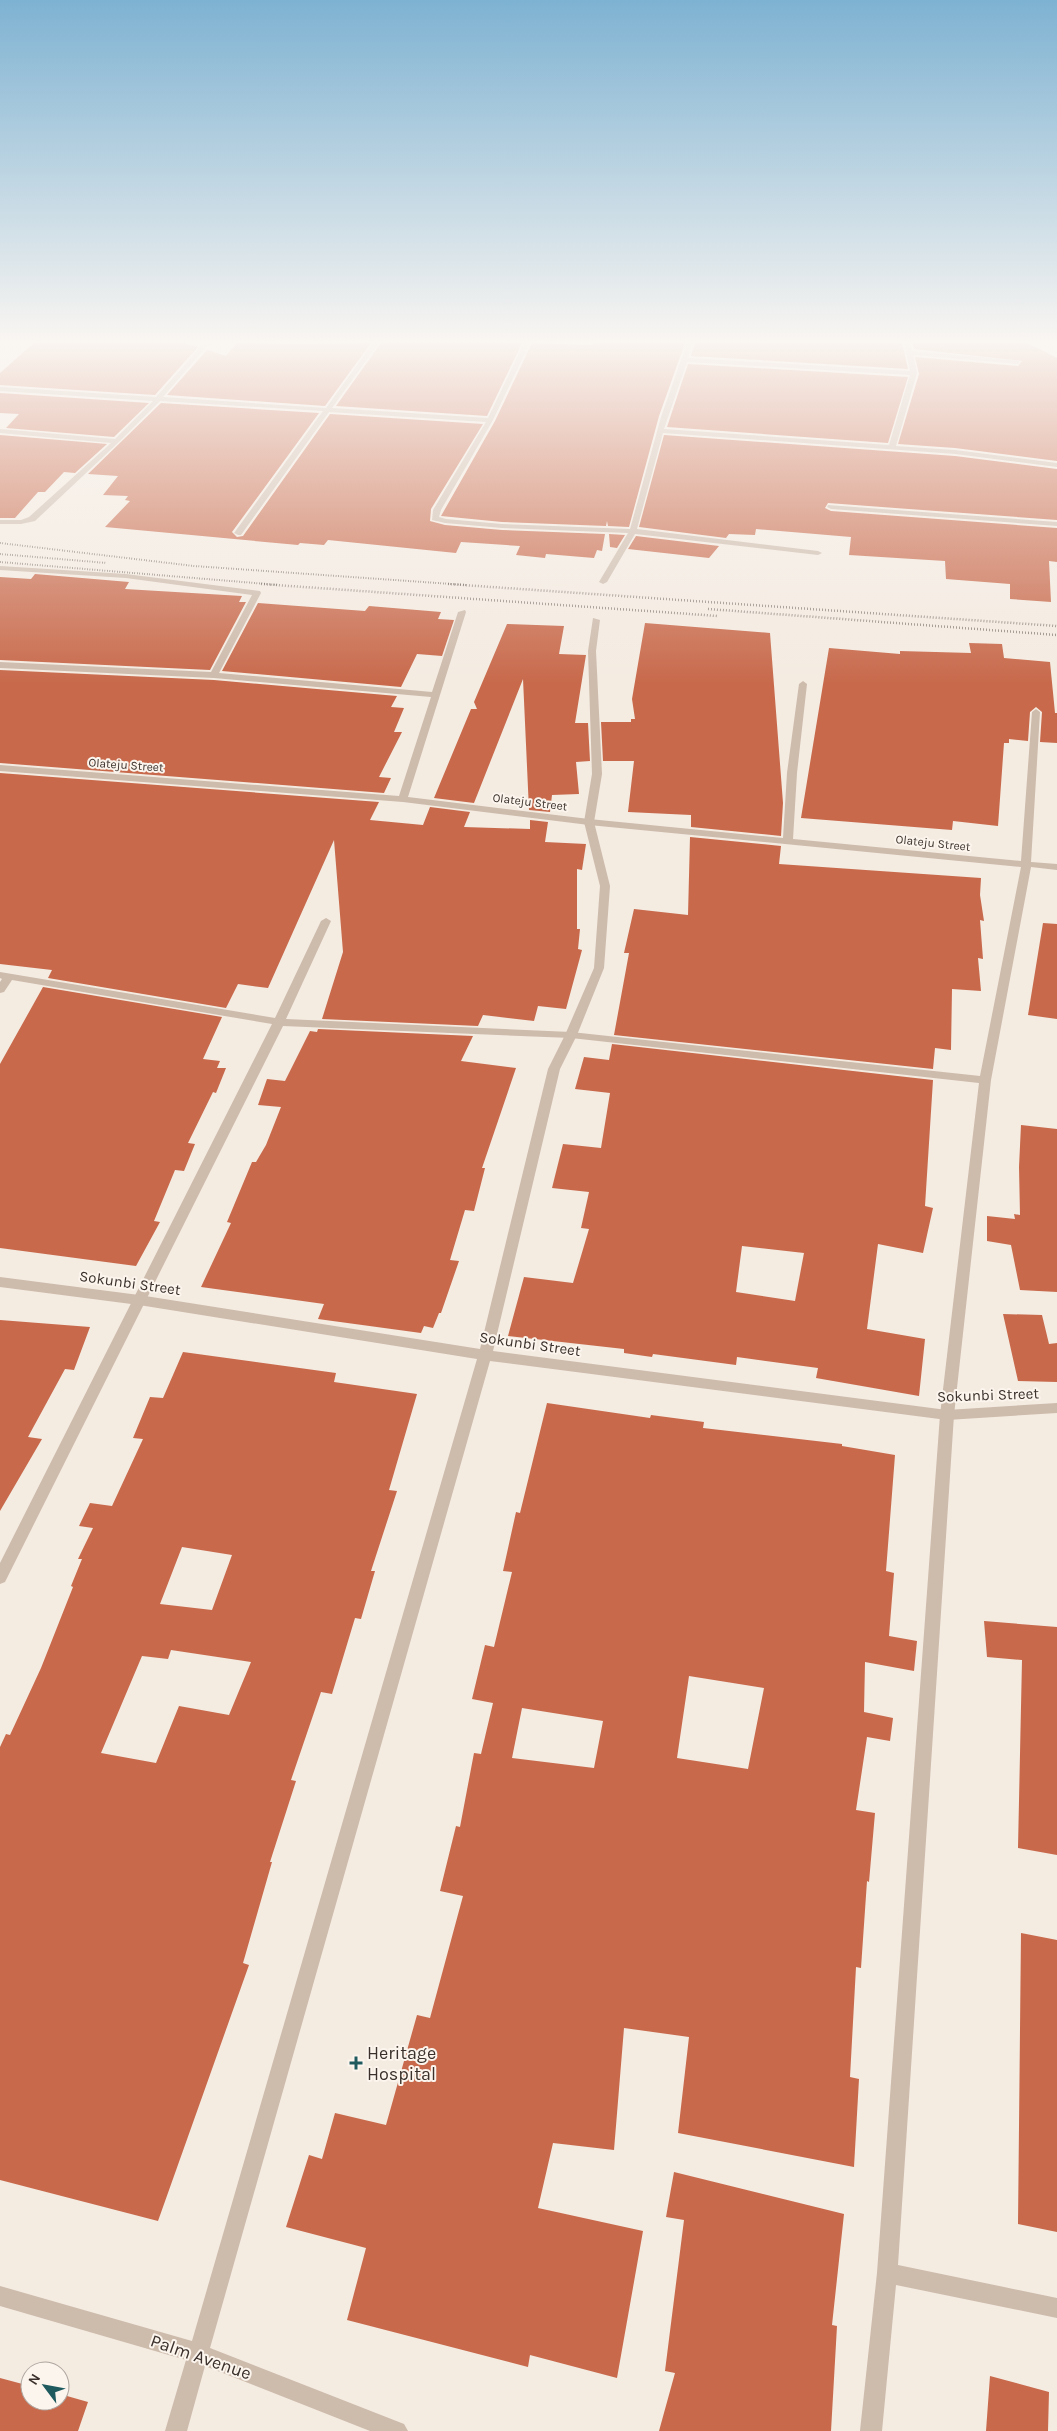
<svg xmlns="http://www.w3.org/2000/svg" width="1057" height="2431" font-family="Karla,sans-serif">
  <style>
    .building { fill: #c8694b; fill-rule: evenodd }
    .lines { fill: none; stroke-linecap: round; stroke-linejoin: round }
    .minor { fill: #cdbbac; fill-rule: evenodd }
    .tertiary { fill: #cdbbac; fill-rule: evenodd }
    .rail-far1 { stroke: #3b302b; stroke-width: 2; stroke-dasharray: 0.5 2; stroke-linecap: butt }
    .rail { stroke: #3b302b; stroke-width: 2.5; stroke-dasharray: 0.5 2.5; stroke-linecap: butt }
    .poi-dot { fill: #1f5a5e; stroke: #fbf5ee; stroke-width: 2 }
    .labels { text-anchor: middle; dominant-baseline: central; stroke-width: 4; stroke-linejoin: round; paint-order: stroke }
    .far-street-label { font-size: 12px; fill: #3b302b; stroke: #fbf5ee }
    .street-label { font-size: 15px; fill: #3b302b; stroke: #fbf5ee }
    .near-poi-label { font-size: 18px; fill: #3b302b; stroke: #fbf5ee; text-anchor: start }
    .near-street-label { font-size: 18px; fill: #3b302b; stroke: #fbf5ee }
  </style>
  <rect width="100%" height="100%" fill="#f4ebe1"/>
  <path class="building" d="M 34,343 L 185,343 L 198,347 L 155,395 L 0,385 L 0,373 Z
    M 237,343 L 296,344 L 371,343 L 325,406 L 167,395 L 207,350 L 226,356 Z
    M 381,343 L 522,343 L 487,416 L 336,406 Z
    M 532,343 L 592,345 L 593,343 L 685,343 L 659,416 L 629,527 L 608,526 L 607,521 L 606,526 L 502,522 L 441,516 L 495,421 Z
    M 695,343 L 902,343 L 908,369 L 691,356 Z
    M 912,343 L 1027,343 L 1057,358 L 1057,461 L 955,448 L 898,444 L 919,374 L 915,357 L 1018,366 L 1022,361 L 914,349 Z
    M 688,364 L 908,377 L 888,443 L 667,427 Z
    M 0,393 L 149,403 L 114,437 L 6,428 L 19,414 L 0,413 Z
    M 161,403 L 319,413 L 232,532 L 237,537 L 243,536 L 330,414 L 483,424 L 431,509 L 430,521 L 445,525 L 502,530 L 605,534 L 602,551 L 597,550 L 594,558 L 546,554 L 545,558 L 516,555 L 520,546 L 461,542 L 456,553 L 328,540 L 324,545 L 300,543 L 298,545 L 105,527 L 130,501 L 125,500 L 128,496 L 103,495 L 118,476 L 88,474 Z
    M 0,435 L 107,444 L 75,473 L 64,472 L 45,492 L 38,492 L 15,518 L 0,518 Z
    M 664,435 L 955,456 L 1057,469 L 1057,520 L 828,503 L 825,508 L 831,511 L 1057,528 L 1057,562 L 1049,561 L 1051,602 L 1010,599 L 1010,584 L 946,579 L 945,561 L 849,555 L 851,537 L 756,529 L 755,535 L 729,534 L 726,538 L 639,527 Z
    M 609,534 L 625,535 L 617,548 L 610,547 Z
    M 636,536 L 719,546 L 709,558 L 628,549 Z
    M 35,574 L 129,582 L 125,589 L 242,596 L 239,602 L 246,602 L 210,670 L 0,660 L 0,577 L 31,579 Z
    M 258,603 L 365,611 L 369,606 L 441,612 L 438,619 L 454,620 L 442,656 L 417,654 L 401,687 L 222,671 Z
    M 645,623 L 770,633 L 783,803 L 781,836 L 691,827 L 691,815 L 628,812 L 634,761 L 603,761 L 601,722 L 631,722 L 631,719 L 635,719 L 632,699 Z
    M 507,624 L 564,626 L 559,654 L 586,655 L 575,723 L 588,723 L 590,761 L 576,762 L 579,794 L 552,795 L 550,812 L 529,810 L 523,679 L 474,803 L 434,798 L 471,709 L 477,709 L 474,702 Z
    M 969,643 L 1002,644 L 1004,658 L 1050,662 L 1055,713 L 1057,713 L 1057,743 L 1040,742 L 1042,712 L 1036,707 L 1030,712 L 1028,741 L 1009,739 L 1009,743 L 1004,743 L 998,826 L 953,821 L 952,830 L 801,818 L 829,648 L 900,654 L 900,651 L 971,653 Z
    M 0,670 L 214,680 L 397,696 L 391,707 L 404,708 L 394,732 L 402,732 L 379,777 L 391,778 L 384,793 L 0,763 Z
    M 0,773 L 379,802 L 370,820 L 423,825 L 430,807 L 470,812 L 464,827 L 530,829 L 530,820 L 548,822 L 545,842 L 586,844 L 582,870 L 577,869 L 577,929 L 580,929 L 578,949 L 582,950 L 566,1009 L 538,1006 L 534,1021 L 483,1015 L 478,1026 L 322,1019 L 343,952 L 334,840 L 268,988 L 238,984 L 226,1008 L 48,978 L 52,970 L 0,964 Z
    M 690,837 L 781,846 L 779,864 L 981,878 L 980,895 L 984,921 L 980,920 L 983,959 L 978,958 L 981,991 L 952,989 L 951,1050 L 935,1048 L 933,1069 L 614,1035 L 629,953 L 624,953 L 634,909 L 688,915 Z
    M 1043,923 L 1057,924 L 1057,1019 L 1028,1015 Z
    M 43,987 L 222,1017 L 203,1059 L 220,1061 L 217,1068 L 226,1068 L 216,1093 L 213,1092 L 188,1143 L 195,1144 L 184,1171 L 175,1170 L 154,1221 L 160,1222 L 136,1266 L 0,1248 L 0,1064 Z
    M 318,1029 L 473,1036 L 461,1061 L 516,1068 L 482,1168 L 485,1168 L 474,1211 L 465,1210 L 450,1260 L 459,1261 L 441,1313 L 439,1313 L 433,1328 L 424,1326 L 421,1333 L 318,1319 L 324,1304 L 201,1287 L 231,1223 L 227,1222 L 252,1162 L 256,1162 L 266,1145 L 281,1107 L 258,1105 L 267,1079 L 285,1081 L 310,1031 L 317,1032 Z
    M 612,1044 L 933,1080 L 925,1206 L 933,1208 L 923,1253 L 878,1244 L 867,1329 L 925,1339 L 919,1396 L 816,1378 L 818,1368 L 737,1357 L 736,1365 L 653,1354 L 652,1357 L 624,1353 L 624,1349 L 508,1336 L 524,1277 L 573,1283 L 589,1229 L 581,1228 L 589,1192 L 552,1188 L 563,1144 L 601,1148 L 610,1093 L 575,1089 L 584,1057 L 609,1060 ZM 742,1246 L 804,1253 L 795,1301 L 736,1292 Z
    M 1021,1125 L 1057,1129 L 1057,1292 L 1020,1290 L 1011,1245 L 987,1241 L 987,1216 L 1015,1219 L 1014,1214 L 1020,1215 L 1019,1167 Z
    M 1003,1314 L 1042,1315 L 1049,1344 L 1057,1343 L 1057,1382 L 1018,1381 Z
    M 0,1320 L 90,1327 L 74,1370 L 65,1369 L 28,1437 L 42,1439 L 0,1511 Z
    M 183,1352 L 336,1373 L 334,1382 L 417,1394 L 389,1490 L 397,1491 L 371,1571 L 375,1571 L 361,1619 L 355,1618 L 332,1694 L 321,1692 L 291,1780 L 296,1781 L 270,1862 L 272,1862 L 243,1963 L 249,1965 L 158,2221 L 0,2180 L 0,1747 L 6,1734 L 10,1735 L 41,1668 L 73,1587 L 71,1586 L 82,1559 L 78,1559 L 93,1528 L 79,1526 L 90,1503 L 112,1506 L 143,1439 L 133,1438 L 150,1397 L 163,1398 ZM 182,1547 L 232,1555 L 212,1610 L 160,1604 ZM 171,1650 L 251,1662 L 229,1715 L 179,1706 L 156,1763 L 101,1753 L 142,1656 L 168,1659 Z
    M 547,1403 L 650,1418 L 651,1415 L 704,1422 L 703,1428 L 842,1444 L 842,1446 L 895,1455 L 886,1571 L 894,1573 L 889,1636 L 917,1641 L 914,1671 L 865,1662 L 864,1712 L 893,1718 L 890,1741 L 867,1737 L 856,1810 L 875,1813 L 869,1882 L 867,1881 L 861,1968 L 856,1967 L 850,2077 L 859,2079 L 854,2167 L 678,2133 L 689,2037 L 624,2028 L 614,2150 L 553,2143 L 538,2208 L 643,2231 L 617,2378 L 530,2355 L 528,2367 L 347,2320 L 366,2248 L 286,2227 L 309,2155 L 322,2159 L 335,2113 L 386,2125 L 417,2015 L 430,2018 L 463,1896 L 440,1891 L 456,1826 L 460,1827 L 474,1753 L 481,1754 L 493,1703 L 472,1699 L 485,1645 L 494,1647 L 512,1572 L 503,1571 L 516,1512 L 520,1513 ZM 689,1676 L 764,1688 L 748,1769 L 677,1758 ZM 522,1708 L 603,1721 L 594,1768 L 512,1758 Z
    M 984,1621 L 1057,1627 L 1057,1855 L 1018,1848 L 1022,1660 L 987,1657 Z
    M 1021,1933 L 1057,1940 L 1057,2232 L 1018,2224 Z
    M 674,2172 L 844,2214 L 832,2325 L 837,2326 L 831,2431 L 659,2431 L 675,2373 L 665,2371 L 684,2220 L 666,2217 Z
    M 990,2376 L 1049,2392 L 1048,2431 L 986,2431 Z
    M 0,2378 L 30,2386 L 30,2401 L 60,2401 L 60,2394 L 88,2402 L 78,2431 L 0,2431 Z"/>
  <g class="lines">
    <path class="minor" d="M 204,343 L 210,343 L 163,397 L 326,408 L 373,343 L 379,343 L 332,408 L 488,418 L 524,343 L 530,343 L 493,420 L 441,510 L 439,517 L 446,519 L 502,524 L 630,529 L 661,417 L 687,343 L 693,343 L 688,358 L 910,371 L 904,343 L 910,343 L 912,351 L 1020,361 L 1018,364 L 913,355 L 917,373 L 896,446 L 955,450 L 1057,463 L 1057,467 L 955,454 L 663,433 L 637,529 L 818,551 L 822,553 L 818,555 L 635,534 L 607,582 L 603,584 L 599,582 L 628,533 L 502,528 L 445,523 L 432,520 L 433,510 L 486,422 L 329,412 L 241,535 L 238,535 L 234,533 L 323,411 L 160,401 L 119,442 L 35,521 L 21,524 L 0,524 L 0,520 L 21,520 L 29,517 L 111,443 L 0,433 L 0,429 L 115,439 L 153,401 L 0,391 L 0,387 L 156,397 ZM 687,362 L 910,375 L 889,445 L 664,429 Z
      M 828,505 L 1057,522 L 1057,526 L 831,509 L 827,507 Z
      M 0,566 L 126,574 L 260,591 L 261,593 L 219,673 L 432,692 L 458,612 L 465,610 L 466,612 L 408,797 L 589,819 L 783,838 L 787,773 L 799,684 L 803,681 L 807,684 L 797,773 L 793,839 L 1021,861 L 1032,712 L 1036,709 L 1040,712 L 1031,862 L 1057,864 L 1057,870 L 1031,867 L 991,1080 L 954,1415 L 898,2265 L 1057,2298 L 1057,2318 L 896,2285 L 882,2431 L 860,2431 L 877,2273 L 940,1415 L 979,1083 L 571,1038 L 283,1026 L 5,1582 L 0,1584 L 0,1563 L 272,1024 L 12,980 L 4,992 L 0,993 L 0,982 L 2,979 L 0,978 L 0,972 L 275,1018 L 321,921 L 326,918 L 331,921 L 286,1019 L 571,1032 L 980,1076 L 1021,867 L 589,825 L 403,802 L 0,771 L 0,765 L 399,796 L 431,697 L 214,678 L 0,668 L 0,662 L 211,672 L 252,595 L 126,578 L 0,570 Z"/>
    <path class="tertiary" d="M 593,618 L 600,620 L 596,651 L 602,774 L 594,822 L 610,886 L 604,968 L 577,1035 L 560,1069 L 493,1351 L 947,1410 L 1057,1403 L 1057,1413 L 947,1420 L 490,1361 L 210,2348 L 404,2424 L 408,2431 L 370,2431 L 205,2366 L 187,2431 L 165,2431 L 186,2360 L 0,2306 L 0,2286 L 192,2341 L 477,1359 L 139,1305 L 0,1287 L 0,1277 L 139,1295 L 480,1349 L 548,1069 L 565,1035 L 594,968 L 600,886 L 584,822 L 592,774 L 588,651 Z"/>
    <path class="rail-far1" d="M 0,543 L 194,566 L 466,585
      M 0,554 L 107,563
      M 0,562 L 279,585"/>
    <path class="rail" d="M 261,584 L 718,616
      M 448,584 L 1057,626
      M 708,609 L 1057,635"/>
  </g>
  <linearGradient id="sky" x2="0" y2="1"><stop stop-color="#7eb2d2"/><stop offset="0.5" stop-color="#faf6f2"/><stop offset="1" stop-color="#faf6f2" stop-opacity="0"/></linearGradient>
  <rect width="1057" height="683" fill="url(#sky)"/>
  <path class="poi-dot" d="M353.5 2055.5h5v5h5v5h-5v5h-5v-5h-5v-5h5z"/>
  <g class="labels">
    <g class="far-street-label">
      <text transform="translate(126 765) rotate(4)">Olateju Street</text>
      <text transform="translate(530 802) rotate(7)">Olateju Street</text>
      <text transform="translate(933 843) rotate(6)">Olateju Street</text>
    </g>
    <g class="street-label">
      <text transform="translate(130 1283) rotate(8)">Sokunbi Street</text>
      <text transform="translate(530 1344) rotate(8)">Sokunbi Street</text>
      <text transform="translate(988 1395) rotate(-2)">Sokunbi Street</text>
    </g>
    <g class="near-poi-label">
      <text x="367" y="2053">Heritage<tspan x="367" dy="21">Hospital</tspan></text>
    </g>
    <g class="near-street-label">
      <text transform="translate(201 2357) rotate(19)">Palm Avenue</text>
    </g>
  </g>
  <g transform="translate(45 2386) rotate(302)"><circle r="24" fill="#fbf5ee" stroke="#aea6a0"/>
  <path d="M0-4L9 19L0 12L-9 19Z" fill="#1f5a5e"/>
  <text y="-8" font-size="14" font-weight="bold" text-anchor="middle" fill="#3b302b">N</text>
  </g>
</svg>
